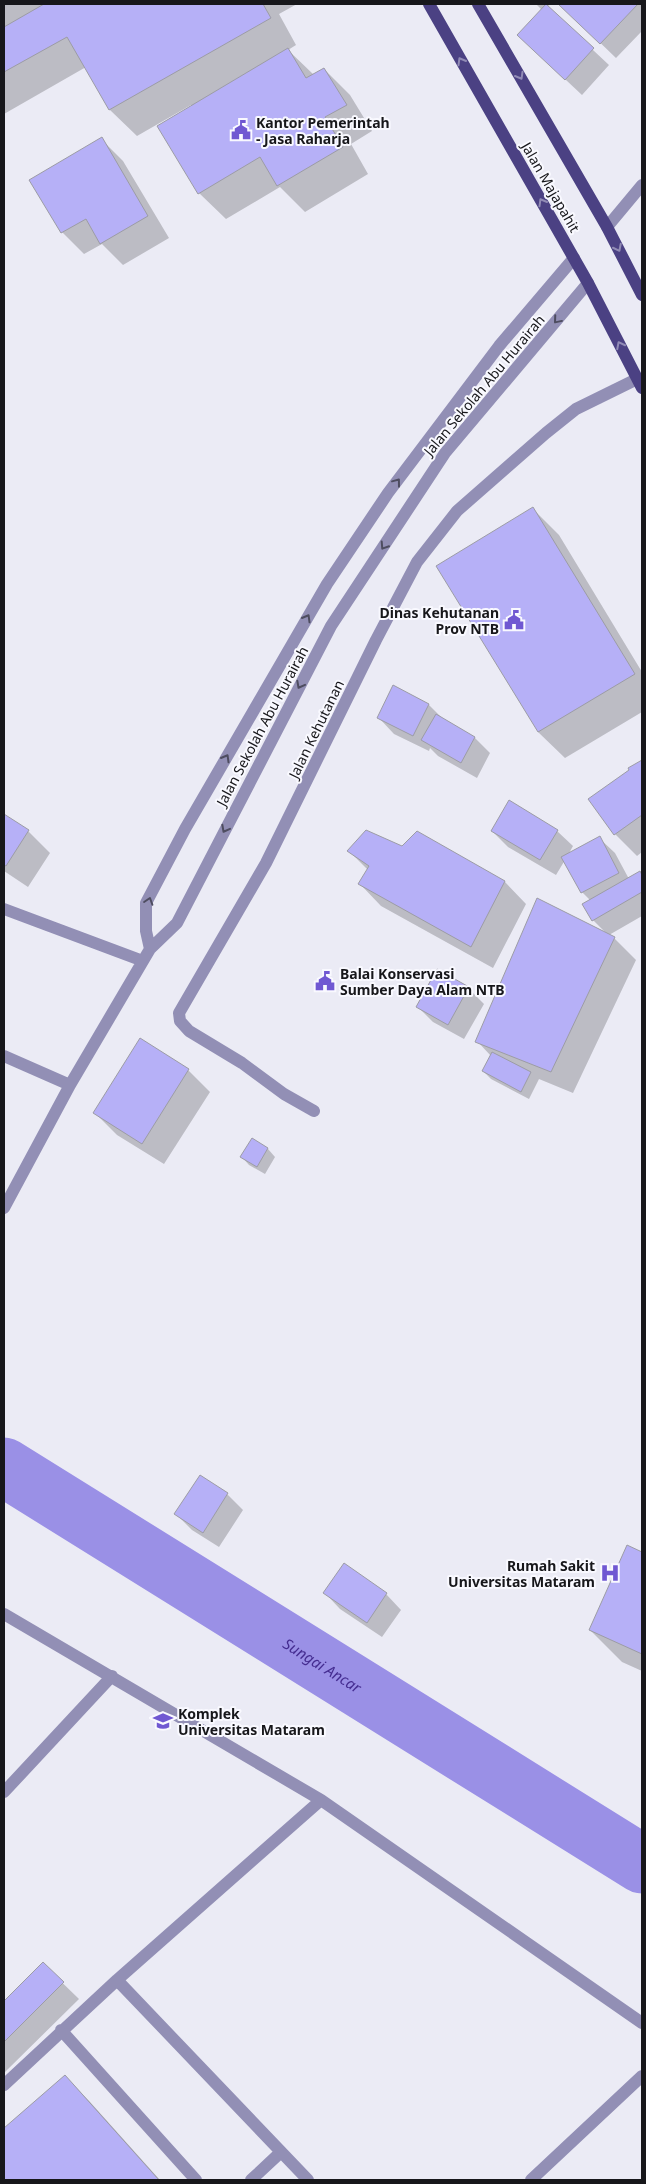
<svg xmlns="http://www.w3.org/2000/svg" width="646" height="2184" font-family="'Noto Sans',sans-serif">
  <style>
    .shadow { fill: #0003 }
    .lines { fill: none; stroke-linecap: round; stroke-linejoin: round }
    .river { stroke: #9a90e6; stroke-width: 59 }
    .building { fill: #b6b0f7; stroke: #9c9ca5 }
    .service { stroke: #928fb5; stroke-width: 12 }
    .minor { stroke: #928fb5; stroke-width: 12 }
    .tertiary { stroke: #928fb5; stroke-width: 12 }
    .primary { stroke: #4b4183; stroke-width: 12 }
    .oneway { stroke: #918bb5 }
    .oneway2 { stroke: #4e4d60 }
    .labels { text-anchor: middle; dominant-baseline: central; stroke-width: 4; stroke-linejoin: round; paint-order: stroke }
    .poi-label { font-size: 14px; font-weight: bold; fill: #17171b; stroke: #f9f9ff; text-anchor: start }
    .street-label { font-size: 14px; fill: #17171b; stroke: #f9f9ff }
    .water-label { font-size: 15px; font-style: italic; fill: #452d91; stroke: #f9f9ff }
  </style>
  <rect width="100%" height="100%" fill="#ebebf5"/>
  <path class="shadow" d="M 4,4 L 297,4 L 279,14 L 296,45 L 288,50 L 314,75 L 324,69 L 350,95 L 372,131 L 351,144 L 368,174 L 305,212 L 280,187 L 226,219 L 199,193 L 191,105 L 137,136 L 110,110 L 86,67 L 4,114 Z
    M 536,4 L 550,4 L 547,7 L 609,65 L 582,95 L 518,35 L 542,10 Z
    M 560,4 L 642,4 L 642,31 L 616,58 Z
    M 101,139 L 123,161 L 169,238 L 123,265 L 102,244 L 84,254 L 62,232 Z
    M 533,509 L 559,535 L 642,672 L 642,712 L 565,758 L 538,732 Z
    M 429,705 L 445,721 L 475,738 L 490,753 L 477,778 L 438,756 L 430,748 L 429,751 L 394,734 L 379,718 Z
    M 642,761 L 642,852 L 637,856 L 615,834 L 590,799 Z
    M 4,815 L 28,831 L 50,853 L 28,887 L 4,871 Z
    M 492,831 L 557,831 L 573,846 L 568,855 L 599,838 L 615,853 L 629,879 L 640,873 L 642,875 L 642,916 L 609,935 L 614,938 L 636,960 L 573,1093 L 539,1079 L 529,1099 L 491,1079 L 483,1071 L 491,1056 L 477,1041 L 607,934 L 593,920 L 591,901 L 582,892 L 565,860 L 556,875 L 508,847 Z
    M 417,832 L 505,882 L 526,904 L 493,968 L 381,906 L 360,884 L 368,870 L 349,851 L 402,848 Z
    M 468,988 L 484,1004 L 464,1039 L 433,1022 L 418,1007 Z
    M 188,1070 L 210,1092 L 164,1164 L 117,1135 L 95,1113 Z
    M 252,1140 L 268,1149 L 275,1157 L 265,1174 L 249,1165 L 242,1157 Z
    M 200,1477 L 227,1494 L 243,1510 L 219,1547 L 192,1530 L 176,1514 Z
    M 628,1546 L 642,1553 L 642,1671 L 622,1662 L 590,1630 Z
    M 325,1593 L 386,1594 L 401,1610 L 382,1637 L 340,1609 Z
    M 43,1964 L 79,1999 L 4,2073 L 4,2003 Z
    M 65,2076 L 91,2103 L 160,2180 L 4,2180 L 4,2130 Z"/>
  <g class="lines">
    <path class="river" id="s1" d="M 4,1467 L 642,1864"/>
  </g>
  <path class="building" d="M 44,4 L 263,4 L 271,18 L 109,110 L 67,37 L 4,72 L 4,27 Z
    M 546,4 L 594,48 L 565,80 L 517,35 Z
    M 558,4 L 638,4 L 600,44 Z
    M 288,48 L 306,78 L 324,68 L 347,105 L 325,117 L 343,147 L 277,186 L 260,157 L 198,194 L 157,126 Z
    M 102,137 L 148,216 L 100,244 L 86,219 L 61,233 L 29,180 Z
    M 533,507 L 635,674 L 538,732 L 436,566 Z
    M 393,685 L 429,704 L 413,736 L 377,718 Z
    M 436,714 L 475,737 L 461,763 L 421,740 Z
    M 642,760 L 642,815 L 614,835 L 588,799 L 629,770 L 628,768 Z
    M 509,800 L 558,830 L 540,860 L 491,831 Z
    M 4,814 L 29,830 L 6,866 L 4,865 Z
    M 366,830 L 402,846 L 417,831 L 505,881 L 471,947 L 358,884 L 369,866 L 347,851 Z
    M 600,836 L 619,873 L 581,893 L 561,857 Z
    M 640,871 L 642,875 L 642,892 L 592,921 L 582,904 Z
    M 537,898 L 615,937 L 551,1072 L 475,1042 Z
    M 437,969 L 469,987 L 448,1025 L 416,1007 Z
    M 140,1038 L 189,1069 L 142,1144 L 93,1113 Z
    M 492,1052 L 531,1072 L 521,1092 L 482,1071 Z
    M 252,1138 L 268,1148 L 257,1167 L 240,1157 Z
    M 200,1475 L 228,1493 L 203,1533 L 174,1514 Z
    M 627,1545 L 642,1552 L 642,1654 L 589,1630 Z
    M 344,1563 L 387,1593 L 367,1623 L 323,1593 Z
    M 43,1962 L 64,1982 L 4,2042 L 4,2001 Z
    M 65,2075 L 159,2180 L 4,2180 L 4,2128 Z"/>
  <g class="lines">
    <path class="service" d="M 4,1614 L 321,1800 L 642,2023
      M 4,1792 L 112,1676
      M 61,2030 L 196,2180
      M 4,2085 L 117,1980
      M 251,2180 L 281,2152
      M 308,2180 L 117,1980 L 321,1800
      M 531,2180 L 642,2076"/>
    <path class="minor" d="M 4,909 L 143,961
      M 150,949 L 146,931 L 146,903 L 185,829 L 327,584 L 388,493 L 499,346 L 574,258
      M 4,1056 L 70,1085
      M 314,1111 L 284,1094 L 242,1063 L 189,1031 L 180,1021 L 179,1013 L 266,863 L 376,640 L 417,562 L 457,511 L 546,433 L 576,409 L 637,379
      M 4,1208 L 70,1085 L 150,949 L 177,923 L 331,626 L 445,453 L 588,283"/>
    <path class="tertiary" d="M 607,227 L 642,185"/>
    <path class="primary" d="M 429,4 L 588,283 L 642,388
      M 478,4 L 607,227 L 642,295"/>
  </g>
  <defs><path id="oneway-chevron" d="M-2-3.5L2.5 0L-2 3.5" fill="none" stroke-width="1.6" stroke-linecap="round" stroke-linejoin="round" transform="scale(1.25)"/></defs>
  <g class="oneway">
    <use href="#oneway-chevron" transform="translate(461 61) rotate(-120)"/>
    <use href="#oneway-chevron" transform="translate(520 76) rotate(60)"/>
    <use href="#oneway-chevron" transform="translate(542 202) rotate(-120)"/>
    <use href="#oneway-chevron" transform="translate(618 248) rotate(63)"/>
    <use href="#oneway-chevron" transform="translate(620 345) rotate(-117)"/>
  </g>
  <g class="oneway2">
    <use href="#oneway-chevron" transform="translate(557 320) rotate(130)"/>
    <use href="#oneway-chevron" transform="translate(397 482) rotate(-53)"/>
    <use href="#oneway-chevron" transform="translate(384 546) rotate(123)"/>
    <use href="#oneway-chevron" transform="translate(307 618) rotate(-60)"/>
    <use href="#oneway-chevron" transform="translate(300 685) rotate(118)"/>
    <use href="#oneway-chevron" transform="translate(226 758) rotate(-60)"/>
    <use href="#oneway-chevron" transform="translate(225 829) rotate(118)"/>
    <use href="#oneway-chevron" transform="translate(149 901) rotate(-72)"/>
  </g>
  <defs>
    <symbol id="civic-bare" viewBox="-9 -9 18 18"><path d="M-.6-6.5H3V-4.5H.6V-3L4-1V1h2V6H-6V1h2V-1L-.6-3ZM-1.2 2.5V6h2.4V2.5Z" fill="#7058d2" stroke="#f9f9ff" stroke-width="2.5" paint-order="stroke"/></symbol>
    <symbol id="hospital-bare" viewBox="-9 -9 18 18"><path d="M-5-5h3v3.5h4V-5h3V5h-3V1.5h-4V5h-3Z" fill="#7058d2" stroke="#f9f9ff" stroke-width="2.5" paint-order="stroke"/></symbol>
    <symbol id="university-bare" viewBox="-9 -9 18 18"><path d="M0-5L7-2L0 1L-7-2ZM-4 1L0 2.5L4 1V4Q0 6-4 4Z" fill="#7058d2" stroke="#f9f9ff" stroke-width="2.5" paint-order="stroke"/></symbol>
  </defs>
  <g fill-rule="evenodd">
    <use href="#civic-bare" x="227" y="116" width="28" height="28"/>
    <use href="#civic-bare" x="500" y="606" width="28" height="28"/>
    <use href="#civic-bare" x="311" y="967" width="28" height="28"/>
    <use href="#hospital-bare" x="596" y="1559" width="28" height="28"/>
    <use href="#university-bare" x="149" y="1707" width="28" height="28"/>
  </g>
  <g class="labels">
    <g class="poi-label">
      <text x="256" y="122">Kantor Pemerintah<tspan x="256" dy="16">- Jasa Raharja</tspan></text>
      <text x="499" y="612" text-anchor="end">Dinas Kehutanan<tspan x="499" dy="16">Prov NTB</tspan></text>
      <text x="340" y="973">Balai Konservasi<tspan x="340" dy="16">Sumber Daya Alam NTB</tspan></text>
      <text x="595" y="1565" text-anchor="end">Rumah Sakit<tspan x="595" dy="16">Universitas Mataram</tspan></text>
      <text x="178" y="1713">Komplek<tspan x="178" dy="16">Universitas Mataram</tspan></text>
    </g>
    <g class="street-label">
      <text transform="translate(551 187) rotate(60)">Jalan Majapahit</text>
      <text transform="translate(484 385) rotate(-50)">Jalan Sekolah Abu Hurairah</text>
      <text transform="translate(262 726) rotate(-62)">Jalan Sekolah Abu Hurairah</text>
      <text transform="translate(316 729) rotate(-64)">Jalan Kehutanan</text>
    </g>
    <g class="water-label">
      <text stroke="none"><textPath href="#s1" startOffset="375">Sungai Ancar</textPath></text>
    </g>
  </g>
  <rect width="646" height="2184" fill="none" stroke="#17171b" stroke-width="10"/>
</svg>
